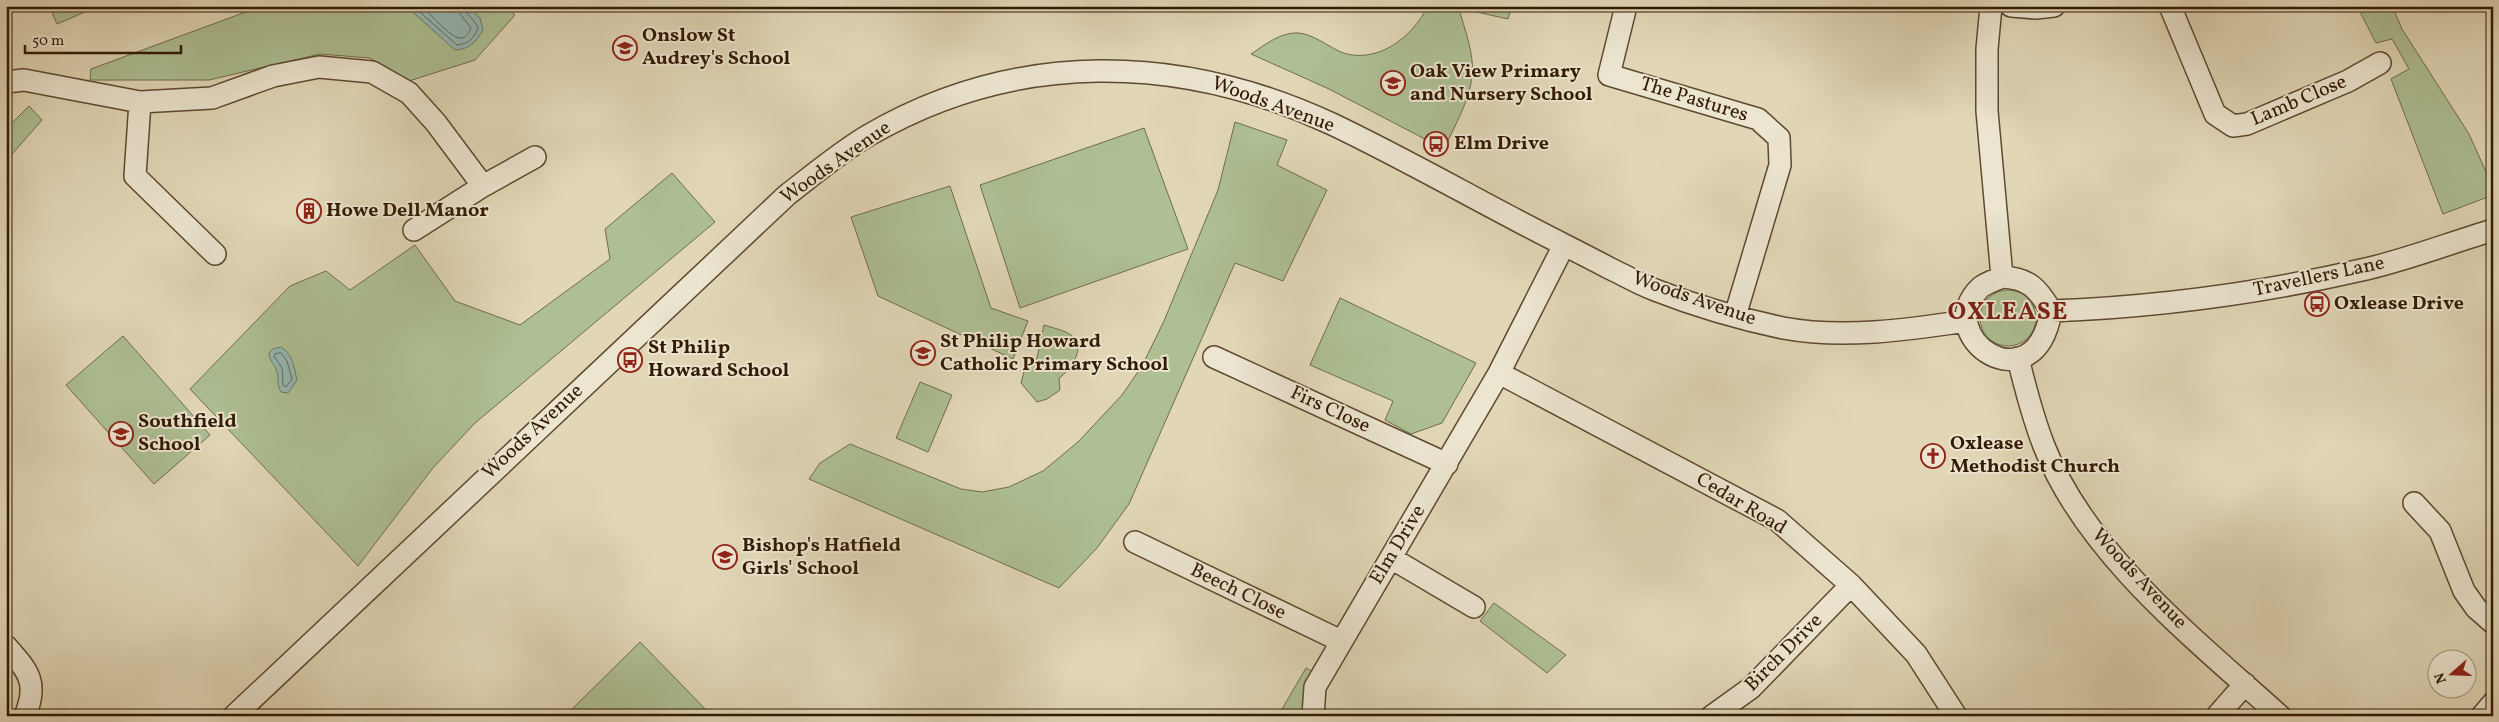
<svg xmlns="http://www.w3.org/2000/svg" width="2499" height="722" font-family="Vollkorn,serif">
  <style>
    .green { fill: #adbf93; stroke: #706c4b }
    .water { fill: #95b8b3; stroke: #6d796d }
    .lines { fill: none; stroke-linecap: round; stroke-linejoin: round }
    .shore { stroke: #64695b; stroke-width: 1 }
    .minor-casing { stroke: #5e4930; stroke-width: 24 }
    .minor { stroke: #ece5d0; stroke-width: 21 }
    .labels { text-anchor: middle; dominant-baseline: central; stroke-width: 4; stroke-linejoin: round; paint-order: stroke }
    .poi-label { font-size: 20px; font-weight: bold; fill: #321a03; stroke: #ece5d0; text-anchor: start }
    .street-label { font-size: 20px; fill: #321a03; stroke: #ece5d0 }
    .district-label { font-size: 25px; font-weight: bold; letter-spacing: 1px; fill: #7a1f14; stroke: #ece5d0 }
  </style>
  <rect width="100%" height="100%" fill="#e1d7b7"/>
  <filter id="stains"><feTurbulence type="fractalNoise" baseFrequency=".004" numOctaves="4"/><feColorMatrix values="0 0 0 0 .2 0 0 0 0 .09 0 0 0 0 .02 0 0 0 .5 -.17"/></filter>
  <radialGradient id="worn" r=".72"><stop offset=".6" stop-color="#630" stop-opacity="0"/><stop offset="1" stop-color="#630" stop-opacity=".3"/></radialGradient>
  <path class="green" d="M 49,6 L 99,6 L 57,24 Z
    M 262,6 L 505,6 L 515,15 L 475,60 L 409,81 L 370,58 L 320,54 L 209,80 L 90,80 L 91,69 Z
    M 1428,6 L 1512,6 L 1508,19 L 1459,8 C 1464,29 1475,54 1472,77 C 1469,102 1454,127 1444,149 L 1329,89 L 1251,54 C 1265,45 1280,32 1299,33 C 1318,35 1336,54 1352,55 C 1385,59 1414,34 1428,6 Z
    M 2357,6 L 2392,6 L 2402,29 L 2469,134 L 2487,174 L 2493,172 L 2493,195 L 2443,214 L 2391,79 L 2409,69 L 2392,39 L 2376,43 Z
    M 29,106 L 42,120 L 6,161 L 6,129 Z
    M 1235,122 L 1287,140 L 1277,165 L 1327,190 L 1283,281 L 1235,263 L 1129,504 L 1097,548 L 1059,588 L 809,479 L 820,463 L 850,444 L 961,489 L 982,492 L 1009,487 L 1043,471 L 1078,442 L 1122,395 L 1142,366 L 1164,321 L 1218,190 Z
    M 1144,128 L 1188,249 L 1020,308 L 980,185 Z
    M 672,173 L 715,222 L 475,423 L 432,469 L 358,566 L 190,389 L 290,286 L 326,271 L 350,290 L 415,245 L 455,301 L 520,325 L 610,259 L 605,229 Z
    M 950,186 L 991,308 L 1028,321 L 1013,359 L 878,296 L 851,217 Z
    M1980 318a28 28 0 1 1 56 0a28 28 0 1 1-56 0Z
    M 1340,298 L 1476,363 L 1442,423 L 1411,434 L 1385,420 L 1393,401 L 1310,365 Z
    M 1044,325 C 1053,328 1064,330 1071,335 C 1088,346 1070,371 1059,378 L 1060,390 L 1047,399 L 1037,402 L 1021,383 L 1025,368 L 1037,358 Z
    M 123,336 L 210,435 L 154,484 L 66,385 Z
    M 920,382 L 952,395 L 928,452 L 896,438 Z
    M 1494,603 L 1566,655 L 1547,673 L 1480,621 Z
    M 640,642 L 712,716 L 565,716 Z
    M 1306,668 L 1314,672 L 1303,705 L 1305,716 L 1278,716 Z"/>
  <path class="water" d="M 406,6 L 467,6 L 480,18 L 483,30 C 475,43 470,49 455,50 Z
    M 281,347 C 293,354 294,368 297,380 L 288,393 L 281,392 C 277,386 279,379 277,372 C 275,364 269,361 269,353 L 273,349 Z"/>
  <g class="lines">
    <path class="shore" d="M 413,6 L 457,45 C 468,44 473,39 478,29 C 476,19 465,15 464,6
      M 422,6 C 429,13 451,38 460,38 C 466,39 469,32 471,28 L 460,14 L 458,6
      M 281,353 L 287,361 L 292,379 L 286,387 L 283,385 L 282,368 L 274,356 L 275,354 Z"/>
    <defs>
      <path id="minor" d="M 1626,6 L 1609,75 L 1758,119 L 1779,138 L 1780,165 L 1735,316
        M 1991,6 L 1987,49 L 1987,111 L 2002,277
        M 2011,6 L 2036,8 L 2054,6
        M 2170,6 L 2215,114 L 2233,126 L 2247,124 L 2348,81 L 2380,63
        M 6,82 L 24,80 L 140,102 L 212,98 L 273,76 L 319,67 L 372,72 L 409,93 L 436,123 L 483,186 L 414,230
        M 140,102 L 135,176 L 215,254
        M 483,186 L 535,157
        M 2002,277 C 2028,278 2038,288 2051,311 C 2035,409 1928,336 1981,287 C 1986,283 1995,280 2002,277 Z
        M 2051,311 C 2157,307 2262,293 2366,269 C 2409,259 2450,243 2493,230
        M 1214,357 L 1447,464
        M 2018,358 C 2025,387 2033,418 2044,446 C 2086,554 2196,640 2280,716
        M 1499,373 L 1777,520 L 1851,585 L 1916,654 L 1956,716
        M 2414,503 L 2440,531 L 2464,591 L 2476,608 L 2493,623
        M 1135,542 L 1341,641
        M 1391,558 L 1474,607
        M 6,646 C 28,671 39,682 25,716
        M 234,716 L 787,195 C 813,175 840,152 869,135 C 1016,50 1179,53 1332,124 C 1395,154 1457,189 1518,221 C 1548,237 1579,252 1609,268 C 1624,275 1639,284 1655,290 C 1696,306 1740,319 1783,328 C 1843,339 1906,330 1966,321
        M 1313,716 L 1315,687 L 1499,373 L 1564,245
        M 1712,716 L 1751,688 L 1851,585
        M 2217,716 L 2245,684
        M 2482,716 L 2493,703"/>
    </defs>
    <use href="#minor" class="minor-casing"/>
    <use href="#minor" class="minor"/>
  </g>
  <defs>
    <symbol id="school-ring" viewBox="-11 -11 22 22"><circle r="9.5" fill="#ece5d0" stroke="#8f2418" stroke-width="1.5"/><path d="M0-5L7-2L0 1L-7-2ZM-4 1L0 2.5L4 1V4Q0 6-4 4Z" fill="#8f2418"/></symbol>
    <symbol id="bus-ring" viewBox="-11 -11 22 22"><circle r="9.5" fill="#ece5d0" stroke="#8f2418" stroke-width="1.5"/><path d="M-5-6H5V4H4V6H2V4H-2V6H-4V4H-5ZM-3.5-4V0h7V-4ZM-3.5 1.2v1.5H-2V1.2ZM2 1.2v1.5H3.5V1.2Z" fill="#8f2418"/></symbol>
    <symbol id="building-ring" viewBox="-11 -11 22 22"><circle r="9.5" fill="#ece5d0" stroke="#8f2418" stroke-width="1.5"/><path d="M-4-6H4V6H1V3H-1V6H-4ZM-2.5-4.3h1.7v1.8h-1.7ZM.8-4.3h1.7v1.8H.8ZM-2.5-1h1.7V.8h-1.7ZM.8-1h1.7V.8H.8Z" fill="#8f2418"/></symbol>
    <symbol id="church-ring" viewBox="-11 -11 22 22"><circle r="9.5" fill="#ece5d0" stroke="#8f2418" stroke-width="1.5"/><path d="M-1.2-6h2.4v3.5h3.3v2.4h-3.3V6h-2.4V-.1h-3.3v-2.4h3.3Z" fill="#8f2418"/></symbol>
  </defs>
  <g fill-rule="evenodd">
    <use href="#school-ring" x="611" y="34" width="28" height="28"/>
    <use href="#school-ring" x="1379" y="69" width="28" height="28"/>
    <use href="#bus-ring" x="1422" y="130" width="28" height="28"/>
    <use href="#building-ring" x="295" y="197" width="28" height="28"/>
    <use href="#bus-ring" x="2303" y="290" width="28" height="28"/>
    <use href="#school-ring" x="909" y="339" width="28" height="28"/>
    <use href="#bus-ring" x="616" y="346" width="28" height="28"/>
    <use href="#school-ring" x="107" y="420" width="28" height="28"/>
    <use href="#church-ring" x="1919" y="442" width="28" height="28"/>
    <use href="#school-ring" x="711" y="543" width="28" height="28"/>
  </g>
  <g class="labels">
    <g class="poi-label">
      <text x="642" y="36">Onslow St<tspan x="642" dy="23">Audrey's School</tspan></text>
      <text x="1410" y="72">Oak View Primary<tspan x="1410" dy="23">and Nursery School</tspan></text>
      <text x="1454" y="144">Elm Drive</text>
      <text x="326" y="211">Howe Dell Manor</text>
      <text x="2334" y="304">Oxlease Drive</text>
      <text x="940" y="342">St Philip Howard<tspan x="940" dy="23">Catholic Primary School</tspan></text>
      <text x="648" y="348">St Philip<tspan x="648" dy="23">Howard School</tspan></text>
      <text x="138" y="422">Southfield<tspan x="138" dy="23">School</tspan></text>
      <text x="1950" y="444">Oxlease<tspan x="1950" dy="23">Methodist Church</tspan></text>
      <text x="742" y="546">Bishop's Hatfield<tspan x="742" dy="23">Girls' School</tspan></text>
    </g>
    <g class="street-label">
      <text transform="translate(1694 100) rotate(17)">The Pastures</text>
      <text transform="translate(2299 101) rotate(-23)">Lamb Close</text>
      <text transform="translate(1273 105) rotate(20)">Woods Avenue</text>
      <text transform="translate(836 163) rotate(-35)">Woods Avenue</text>
      <text transform="translate(2319 277) rotate(-12)">Travellers Lane</text>
      <text transform="translate(1694 299) rotate(19)">Woods Avenue</text>
      <text transform="translate(1330 410) rotate(25)">Firs Close</text>
      <text transform="translate(533 432) rotate(-43)">Woods Avenue</text>
      <text transform="translate(1741 504) rotate(31)">Cedar Road</text>
      <text transform="translate(1398 545) rotate(-59)">Elm Drive</text>
      <text transform="translate(2139 579) rotate(47)">Woods Avenue</text>
      <text transform="translate(1238 592) rotate(26)">Beech Close</text>
      <text transform="translate(1784 653) rotate(-45)">Birch Drive</text>
    </g>
    <g class="district-label">
      <text x="2008" y="312">OXLEASE</text>
    </g>
  </g>
  <rect width="2499" height="722" fill="none" stroke="#e1d7b7" stroke-width="25"/>
  <rect x="8" y="8" width="2484" height="707" fill="none" stroke="#321a03" stroke-width="2.5"/>
  <rect x="12" y="12" width="2474" height="697" fill="none" stroke="#321a03"/>
  <g transform="translate(2452 674) rotate(250)"><circle r="24" fill="#ece5d0" stroke="#a2947e"/>
  <path d="M0-4L9 19L0 12L-9 19Z" fill="#8f2418"/>
  <text y="-8" font-size="14" font-weight="bold" text-anchor="middle" fill="#321a03">N</text>
  </g>
  <path d="M25 45v8h156v-8" fill="none" stroke="#321a03" stroke-width="2.5"/>
  <text x="32" y="45" font-size="15" fill="#321a03" stroke="#ece5d0" stroke-width="4" paint-order="stroke">50 m</text>
  <rect width="100%" height="100%" filter="url(#stains)"/>
  <rect width="100%" height="100%" fill="url(#worn)"/>
</svg>
